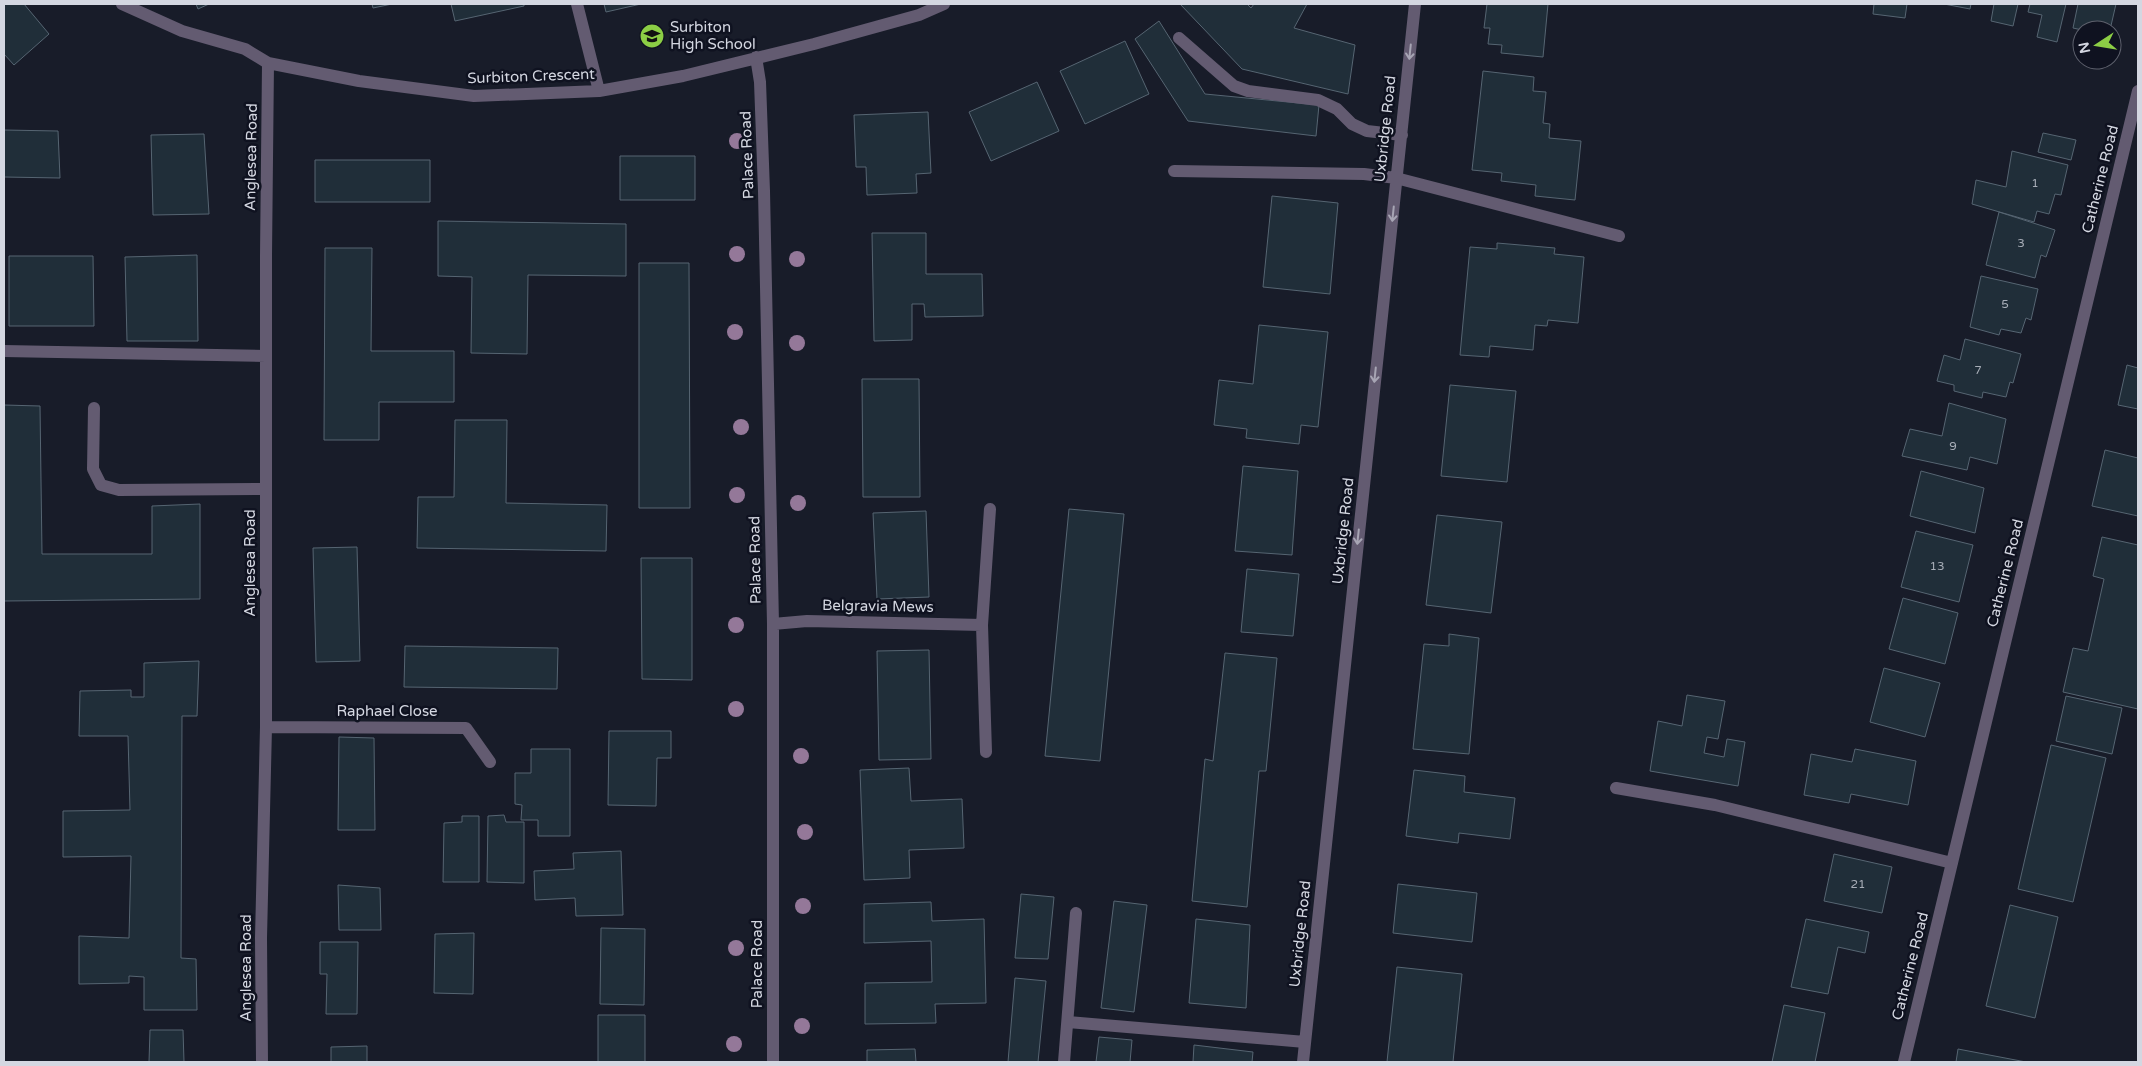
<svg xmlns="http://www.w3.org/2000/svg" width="2142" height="1066" font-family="'Varela Round',sans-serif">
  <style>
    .building { fill: #202e39; stroke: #566572 }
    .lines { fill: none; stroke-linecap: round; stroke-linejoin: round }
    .minor { stroke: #635b71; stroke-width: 12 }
    .tree { fill: #947899 }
    .oneway { stroke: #a7a5b4 }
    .labels { text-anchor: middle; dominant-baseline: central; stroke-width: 5; stroke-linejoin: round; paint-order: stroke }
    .number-label { font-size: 12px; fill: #a7adb7 }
    .poi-label { font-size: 15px; fill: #d4d7e1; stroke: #0f1220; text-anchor: start }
    .street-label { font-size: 15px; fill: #d4d7e1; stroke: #0f1220 }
  </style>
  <rect width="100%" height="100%" fill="#181c29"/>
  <path class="building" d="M 4,4 L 24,4 L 49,34 L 14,65 L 4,54 Z
    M 196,4 L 209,4 L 198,9 Z
    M 372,4 L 392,4 L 373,8 Z
    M 451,4 L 524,4 L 524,6 L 455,21 Z
    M 604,4 L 641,4 L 606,12 Z
    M 1180,4 L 1247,4 L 1251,8 L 1254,4 L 1307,4 L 1294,28 L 1355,45 L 1348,94 L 1242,69 Z
    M 1487,4 L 1548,4 L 1543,57 L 1501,53 L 1502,45 L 1488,44 L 1490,28 L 1484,28 Z
    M 1874,4 L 1907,4 L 1905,18 L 1873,14 Z
    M 1944,4 L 1971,4 L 1970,9 Z
    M 1994,4 L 2018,4 L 2013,26 L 1991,21 Z
    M 2030,4 L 2066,4 L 2057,42 L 2037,37 L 2042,15 L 2028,12 Z
    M 2078,4 L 2116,4 L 2110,30 L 2082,30 L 2073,28 Z
    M 1159,21 L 1205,94 L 1319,105 L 1316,136 L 1188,121 L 1135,39 Z
    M 1125,41 L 1149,94 L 1085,124 L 1060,71 Z
    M 1483,71 L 1534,77 L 1533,91 L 1546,92 L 1543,123 L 1550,124 L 1549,138 L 1581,141 L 1575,200 L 1535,196 L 1536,185 L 1501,181 L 1502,173 L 1472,170 Z
    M 1037,82 L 1059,131 L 991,161 L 969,112 Z
    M 928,112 L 931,173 L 916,174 L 917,193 L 867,195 L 866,167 L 856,167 L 854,115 Z
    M 4,130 L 58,131 L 60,178 L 4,177 Z
    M 2043,133 L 2076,140 L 2071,160 L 2038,152 Z
    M 204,134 L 209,214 L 153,215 L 151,135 Z
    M 2012,151 L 2068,165 L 2061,195 L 2055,194 L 2049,214 L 2037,211 L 2034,222 L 1972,204 L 1976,180 L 2006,187 Z
    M 620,156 L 695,156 L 695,200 L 620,200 Z
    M 315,160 L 430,160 L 430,202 L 315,202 Z
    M 1272,196 L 1338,203 L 1330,294 L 1263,287 Z
    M 1999,212 L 2055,230 L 2046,257 L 2041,255 L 2035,278 L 1986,265 Z
    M 438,221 L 626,224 L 626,276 L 528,275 L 527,354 L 471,353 L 472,277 L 438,276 Z
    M 872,233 L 926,233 L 926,274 L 982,274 L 983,316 L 925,317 L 924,304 L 912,304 L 912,340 L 874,341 Z
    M 1497,243 L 1555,248 L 1554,254 L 1584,257 L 1578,323 L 1548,320 L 1547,326 L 1535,325 L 1533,350 L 1490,346 L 1489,357 L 1460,355 L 1470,247 L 1497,249 Z
    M 325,248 L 372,248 L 371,351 L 454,351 L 454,402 L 379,402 L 379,440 L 324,440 Z
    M 197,255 L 198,341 L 127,341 L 125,257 Z
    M 9,256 L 93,256 L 94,326 L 9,326 Z
    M 639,263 L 689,263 L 690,508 L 639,508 Z
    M 1981,276 L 2038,289 L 2031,320 L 2026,318 L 2021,333 L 2001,329 L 1999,335 L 1970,327 Z
    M 1259,325 L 1328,332 L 1318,427 L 1301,425 L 1299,444 L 1246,438 L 1247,429 L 1214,425 L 1219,380 L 1253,384 Z
    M 1965,339 L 2021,354 L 2013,383 L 2010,382 L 2006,397 L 1983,392 L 1982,398 L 1954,391 L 1954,385 L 1937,381 L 1944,355 L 1960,360 Z
    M 2127,365 L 2138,368 L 2138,409 L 2118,405 Z
    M 862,379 L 919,379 L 920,497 L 863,497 Z
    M 1450,385 L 1516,391 L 1507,482 L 1441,476 Z
    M 1949,403 L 2006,419 L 1997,464 L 1970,457 L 1967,470 L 1902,456 L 1910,429 L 1942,436 Z
    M 4,405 L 40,406 L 42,554 L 152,554 L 152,506 L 200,504 L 200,599 L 4,601 Z
    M 455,420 L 507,420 L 506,503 L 607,505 L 606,551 L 417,548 L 418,497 L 454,497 Z
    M 2105,450 L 2138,458 L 2138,516 L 2092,506 Z
    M 1243,466 L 1298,471 L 1292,555 L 1235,551 Z
    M 1921,471 L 1984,488 L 1975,533 L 1910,516 Z
    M 1069,509 L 1124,514 L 1100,761 L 1045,756 Z
    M 926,511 L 929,597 L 877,599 L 873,513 Z
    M 1437,515 L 1502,522 L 1491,613 L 1426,605 Z
    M 1916,531 L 1973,545 L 1959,602 L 1901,587 Z
    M 2102,537 L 2138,545 L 2138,709 L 2063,692 L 2073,648 L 2088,651 L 2104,579 L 2093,576 Z
    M 357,547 L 360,661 L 316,662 L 313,548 Z
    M 641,558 L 692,558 L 692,680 L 642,679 Z
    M 1247,569 L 1299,574 L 1293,636 L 1241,632 Z
    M 1903,598 L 1958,613 L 1945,664 L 1889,649 Z
    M 1449,634 L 1479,638 L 1469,754 L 1413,749 L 1424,644 L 1449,646 Z
    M 405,646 L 558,648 L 557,689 L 404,687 Z
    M 929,650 L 931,759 L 879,760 L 877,651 Z
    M 1225,653 L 1277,658 L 1266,771 L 1259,771 L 1247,907 L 1192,901 L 1205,759 L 1213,761 Z
    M 199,661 L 197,716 L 182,716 L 181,958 L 196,959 L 197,1010 L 144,1010 L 144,977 L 129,976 L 129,983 L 79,984 L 79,936 L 129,938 L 131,856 L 63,857 L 63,811 L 130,810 L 128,736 L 79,736 L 80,691 L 131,690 L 131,697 L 144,697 L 144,663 Z
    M 1884,668 L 1940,683 L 1925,737 L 1870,722 Z
    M 1687,695 L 1725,701 L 1718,739 L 1707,737 L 1704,753 L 1724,757 L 1727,739 L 1745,742 L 1738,786 L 1650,771 L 1658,721 L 1682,726 Z
    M 2066,696 L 2122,708 L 2112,754 L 2056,741 Z
    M 609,731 L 671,731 L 671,758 L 657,758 L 656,806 L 608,805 Z
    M 339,737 L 374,738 L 375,830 L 338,830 Z
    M 2051,745 L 2106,758 L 2073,902 L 2018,889 Z
    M 531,749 L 570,749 L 570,836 L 538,836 L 538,820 L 521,820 L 522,805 L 515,804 L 515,773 L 531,773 Z
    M 1855,749 L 1916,761 L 1908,805 L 1851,794 L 1849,803 L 1804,795 L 1811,754 L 1852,762 Z
    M 909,768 L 911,801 L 962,799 L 964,848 L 909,850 L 910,878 L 864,880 L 860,770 Z
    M 1414,770 L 1465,776 L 1464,792 L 1515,798 L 1510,839 L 1459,833 L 1458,843 L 1406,836 Z
    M 504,815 L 506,822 L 524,822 L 524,883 L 487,882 L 488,816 Z
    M 462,816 L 479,816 L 479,882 L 443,882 L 444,823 L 462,822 Z
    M 621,851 L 623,915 L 576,916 L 575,898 L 535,900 L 534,871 L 574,869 L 573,853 Z
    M 1834,854 L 1892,867 L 1882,913 L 1824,901 Z
    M 1398,884 L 1477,893 L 1472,942 L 1393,933 Z
    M 338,885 L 380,888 L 381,930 L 339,930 Z
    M 1021,894 L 1054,897 L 1048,959 L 1015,958 Z
    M 1114,901 L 1147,905 L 1134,1012 L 1101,1008 Z
    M 931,902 L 932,921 L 984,919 L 986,1003 L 935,1004 L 936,1023 L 865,1024 L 865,983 L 932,982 L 931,941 L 864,943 L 864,904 Z
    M 2010,905 L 2058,917 L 2035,1018 L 1986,1006 Z
    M 1196,919 L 1250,925 L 1246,1008 L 1189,1003 Z
    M 1806,919 L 1869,932 L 1865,953 L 1838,947 L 1828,994 L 1791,987 Z
    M 601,928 L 645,929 L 644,1005 L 600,1004 Z
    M 474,933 L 473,994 L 434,993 L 435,934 Z
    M 320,942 L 358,942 L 357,1014 L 326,1014 L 327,974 L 320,974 Z
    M 1397,967 L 1462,974 L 1453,1062 L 1387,1062 Z
    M 1015,978 L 1046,981 L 1038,1062 L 1008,1062 Z
    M 1784,1005 L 1825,1013 L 1815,1062 L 1772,1062 Z
    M 598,1015 L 645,1015 L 645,1062 L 598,1062 Z
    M 150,1030 L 183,1030 L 184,1062 L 149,1062 Z
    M 1099,1037 L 1132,1040 L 1130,1062 L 1096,1062 Z
    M 1194,1045 L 1253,1052 L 1252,1062 L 1193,1062 Z
    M 367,1046 L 367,1062 L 331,1062 L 331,1047 Z
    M 915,1049 L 916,1062 L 867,1062 L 867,1050 Z
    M 1958,1049 L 2026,1062 L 1956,1062 Z"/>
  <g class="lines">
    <path class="minor" d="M 122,4 L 182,31 L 245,49 L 268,63 L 359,81 L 474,96 L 599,91 L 683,76 L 814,44 L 919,15 L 944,4
      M 577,4 L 599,91
      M 1179,38 L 1234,86 L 1248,91 L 1318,100 L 1337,109 L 1352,124 L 1367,131 L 1402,135
      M 756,57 L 760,82 L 764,191 L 773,624 L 773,1062
      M 1174,171 L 1364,174 L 1396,178 L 1619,236
      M 4,351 L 266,356
      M 94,408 L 93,469 L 101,485 L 119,490 L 266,489
      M 773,624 L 807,621 L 982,625 L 986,752
      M 982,625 L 990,509
      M 266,727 L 466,728 L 490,762
      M 1616,788 L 1715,805 L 1952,863
      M 1068,1022 L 1305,1042
      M 262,1062 L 261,938 L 266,727 L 266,255 L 268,63
      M 1064,1062 L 1076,913
      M 1303,1062 L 1415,4
      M 1904,1062 L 2138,91"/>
  </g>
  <g class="tree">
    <circle cx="737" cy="141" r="8"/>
    <circle cx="737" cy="254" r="8"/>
    <circle cx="797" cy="259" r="8"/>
    <circle cx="735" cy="332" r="8"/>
    <circle cx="797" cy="343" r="8"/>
    <circle cx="741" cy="427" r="8"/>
    <circle cx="737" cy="495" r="8"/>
    <circle cx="798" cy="503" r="8"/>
    <circle cx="736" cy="625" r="8"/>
    <circle cx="736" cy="709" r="8"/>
    <circle cx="801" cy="756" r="8"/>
    <circle cx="805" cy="832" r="8"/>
    <circle cx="803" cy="906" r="8"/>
    <circle cx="736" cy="948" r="8"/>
    <circle cx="802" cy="1026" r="8"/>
    <circle cx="734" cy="1044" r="8"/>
  </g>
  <defs><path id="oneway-shaft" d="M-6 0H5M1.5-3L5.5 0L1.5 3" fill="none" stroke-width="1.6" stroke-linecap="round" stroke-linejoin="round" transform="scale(1.25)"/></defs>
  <g class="oneway">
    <use href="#oneway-shaft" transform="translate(1410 52) rotate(96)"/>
    <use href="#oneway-shaft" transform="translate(1393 214) rotate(96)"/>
    <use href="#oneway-shaft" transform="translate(1375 375) rotate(96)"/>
    <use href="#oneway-shaft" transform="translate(1358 537) rotate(96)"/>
  </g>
  <defs>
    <symbol id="school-disc" viewBox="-11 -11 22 22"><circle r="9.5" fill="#8cce45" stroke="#0f1220"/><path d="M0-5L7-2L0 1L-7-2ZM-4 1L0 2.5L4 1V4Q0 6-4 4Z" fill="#111"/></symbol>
  </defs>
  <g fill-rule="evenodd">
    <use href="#school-disc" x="638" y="22" width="28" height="28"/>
  </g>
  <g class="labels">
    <g class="number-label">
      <text x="2035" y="183">1</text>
      <text x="2021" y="243">3</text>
      <text x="2005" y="304">5</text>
      <text x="1978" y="370">7</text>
      <text x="1953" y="446">9</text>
      <text x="1937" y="566">13</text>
      <text x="1858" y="884">21</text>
    </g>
    <g class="poi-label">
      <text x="670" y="27">Surbiton<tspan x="670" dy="17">High School</tspan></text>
    </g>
    <g class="street-label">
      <text transform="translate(531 76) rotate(-2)">Surbiton Crescent</text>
      <text transform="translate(1385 129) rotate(-84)">Uxbridge Road</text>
      <text transform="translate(747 155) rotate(-92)">Palace Road</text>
      <text transform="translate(251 157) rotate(-89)">Anglesea Road</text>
      <text transform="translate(2100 179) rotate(-76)">Catherine Road</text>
      <text transform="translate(1343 531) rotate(-84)">Uxbridge Road</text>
      <text transform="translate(755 560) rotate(-91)">Palace Road</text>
      <text transform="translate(250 563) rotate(-90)">Anglesea Road</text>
      <text transform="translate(2005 573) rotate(-76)">Catherine Road</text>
      <text transform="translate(878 606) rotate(1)">Belgravia Mews</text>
      <text x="387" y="711">Raphael Close</text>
      <text transform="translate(1300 934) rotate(-84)">Uxbridge Road</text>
      <text transform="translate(757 964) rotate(-90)">Palace Road</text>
      <text transform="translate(1910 966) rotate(-76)">Catherine Road</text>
      <text transform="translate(246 968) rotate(-90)">Anglesea Road</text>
    </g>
  </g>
  <rect width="2142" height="1066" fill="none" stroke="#d4d7e1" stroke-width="10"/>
  <g transform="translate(2097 45) rotate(258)"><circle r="24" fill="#0f1220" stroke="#5e616d"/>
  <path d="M0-4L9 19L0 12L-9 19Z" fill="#8cce45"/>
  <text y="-8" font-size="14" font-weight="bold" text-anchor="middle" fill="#d4d7e1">N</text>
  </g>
</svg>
